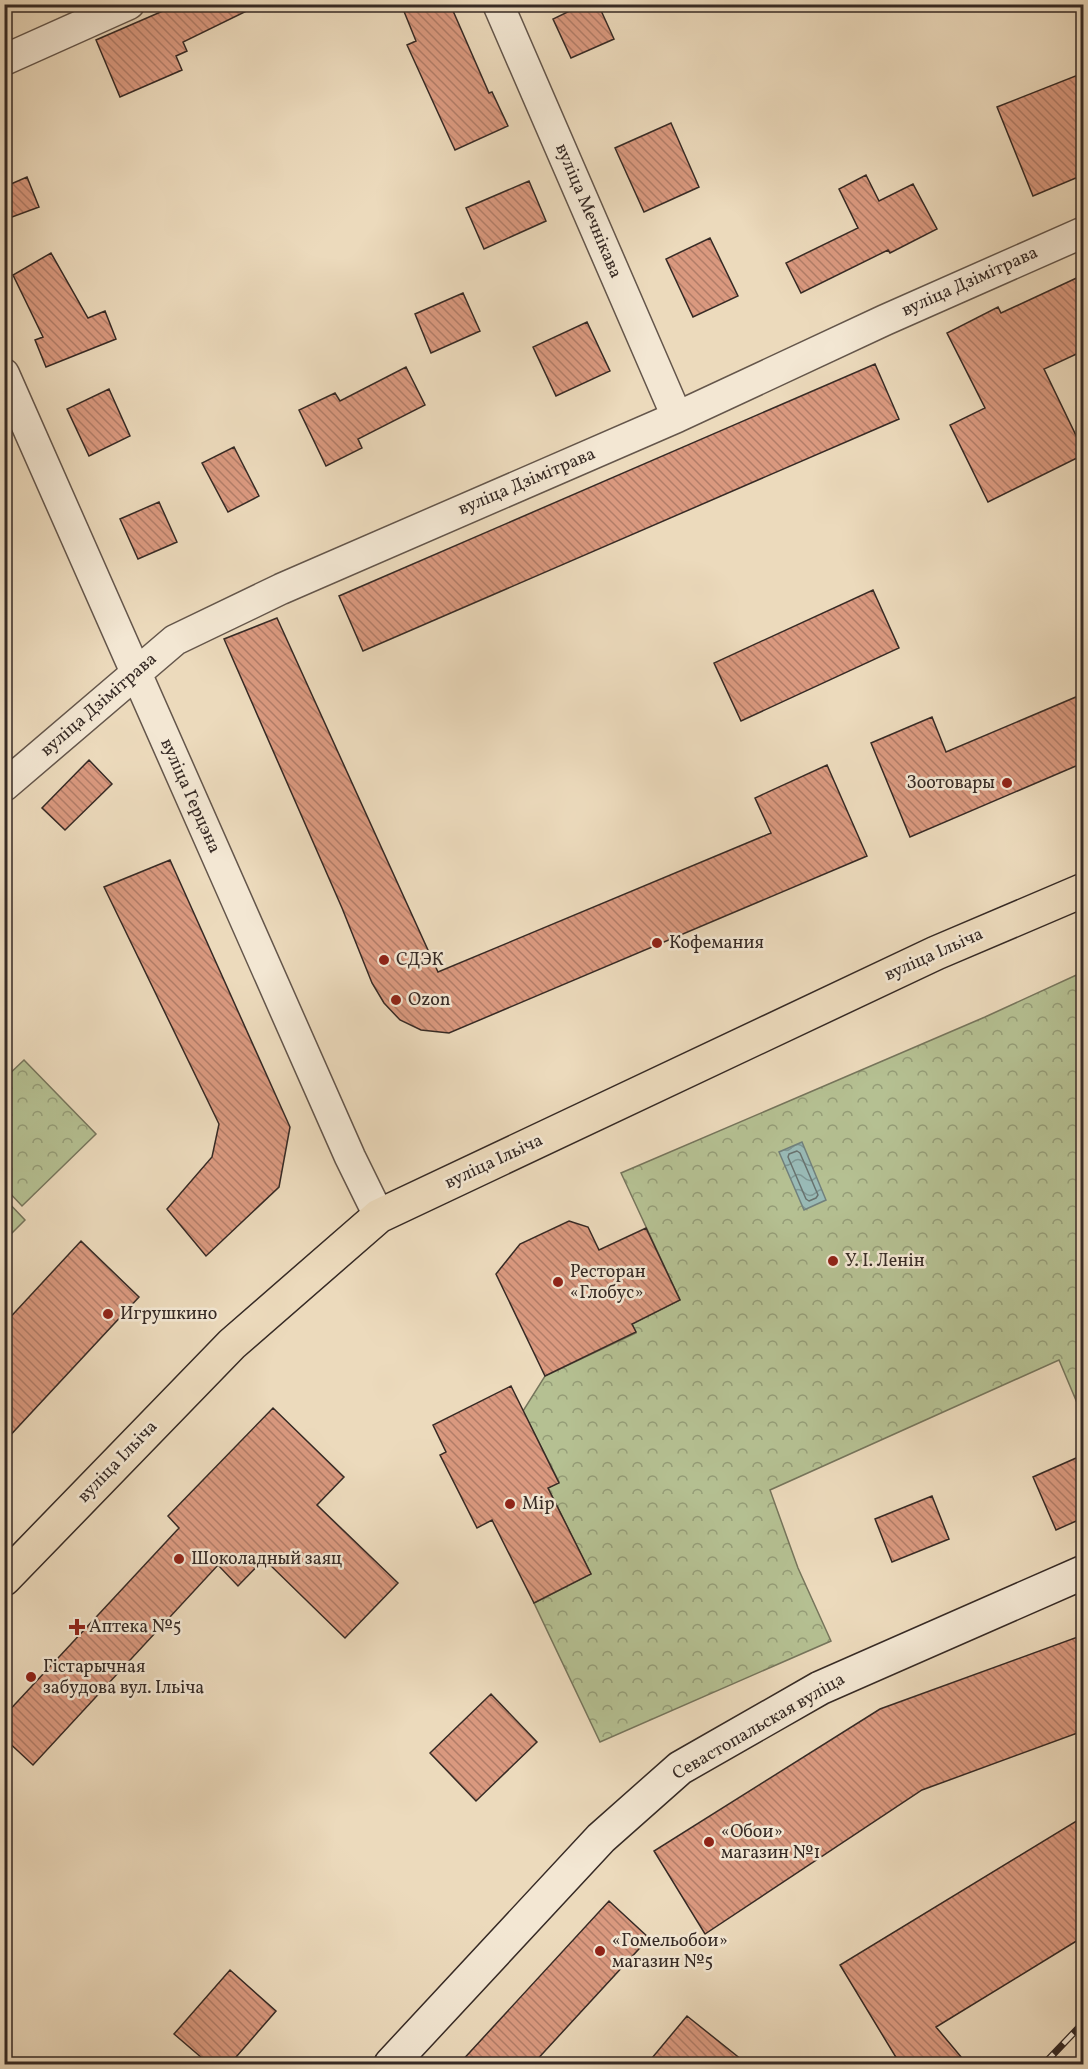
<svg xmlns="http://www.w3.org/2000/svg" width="1088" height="2069" font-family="Vollkorn,serif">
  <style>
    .park { fill: url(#park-crowns); stroke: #76755c; stroke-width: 1.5 }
    .pitch { fill: #b5c092; stroke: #76755c; stroke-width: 1.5 }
    .water { fill: url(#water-waves); stroke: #71807c; stroke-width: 1.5 }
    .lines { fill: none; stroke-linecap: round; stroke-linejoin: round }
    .shore { stroke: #68726e; stroke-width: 1.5 }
    .building { fill: url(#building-back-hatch); stroke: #362a25; stroke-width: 1.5 }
    .street-casing { stroke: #64564b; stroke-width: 33 }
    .secondary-casing { stroke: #362a25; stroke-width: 36 }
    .primary-casing { stroke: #362a25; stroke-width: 36 }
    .street { stroke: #f3e7d3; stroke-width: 30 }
    .secondary { stroke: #f3e7d3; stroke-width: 33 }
    .primary { stroke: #ecdabc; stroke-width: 33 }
    .rail-casing { stroke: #362a25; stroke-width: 7 }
    .rail { stroke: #f3e7d3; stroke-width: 4.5; stroke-dasharray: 14; stroke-linecap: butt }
    .poi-dot { fill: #8f2418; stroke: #f3e7d3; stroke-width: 2 }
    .labels { text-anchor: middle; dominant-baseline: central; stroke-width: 5; stroke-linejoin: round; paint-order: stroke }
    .street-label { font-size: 18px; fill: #362a25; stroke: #f3e7d3 }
    .poi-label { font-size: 18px; fill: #362a25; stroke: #f3e7d3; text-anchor: start }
  </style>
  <defs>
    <pattern id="park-crowns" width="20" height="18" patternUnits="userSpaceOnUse" patternTransform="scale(1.5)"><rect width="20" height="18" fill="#b5c092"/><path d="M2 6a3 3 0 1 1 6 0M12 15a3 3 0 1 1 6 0" fill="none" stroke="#949c77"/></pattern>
    <pattern id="water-waves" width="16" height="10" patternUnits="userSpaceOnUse" patternTransform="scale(1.5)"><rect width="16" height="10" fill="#99bab6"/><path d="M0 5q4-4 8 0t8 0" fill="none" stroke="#7e9794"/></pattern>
    <pattern id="building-back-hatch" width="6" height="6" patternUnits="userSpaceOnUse" patternTransform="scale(1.5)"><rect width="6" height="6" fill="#da997f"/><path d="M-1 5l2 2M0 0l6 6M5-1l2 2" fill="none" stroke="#b27d68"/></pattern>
  </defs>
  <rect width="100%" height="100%" fill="#ecdabc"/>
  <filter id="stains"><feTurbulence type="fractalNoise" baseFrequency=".00333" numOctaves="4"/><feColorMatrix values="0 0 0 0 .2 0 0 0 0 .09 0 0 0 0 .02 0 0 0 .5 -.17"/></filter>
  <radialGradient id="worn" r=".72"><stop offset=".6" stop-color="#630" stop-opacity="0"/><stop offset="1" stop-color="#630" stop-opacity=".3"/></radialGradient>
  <path class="park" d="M 1083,972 L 1083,1417 L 1059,1360 L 770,1490 L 798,1568 L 831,1641 L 600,1742 L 534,1603 L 591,1574 L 548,1488 L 559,1482 L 523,1411 L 545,1376 L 636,1333 L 632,1324 L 680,1300 L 621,1173 L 985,1017 Z
    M 24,1060 L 96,1134 L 22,1206 L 5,1188 L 4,1079 Z"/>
  <path class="pitch" d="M 5,1199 L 25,1220 L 5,1240 Z"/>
  <path class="water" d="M 802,1142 L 826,1200 L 804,1210 L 779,1152 Z"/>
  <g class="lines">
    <path class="shore" d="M 797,1151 L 800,1153 L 818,1195 L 816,1198 L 809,1201 L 806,1199 L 788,1157 L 789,1154 Z"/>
  </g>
  <path class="building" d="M 179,4 L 261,4 L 183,42 L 187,51 L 176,56 L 182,70 L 120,97 L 96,40 Z
    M 401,4 L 450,4 L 489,93 L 492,92 L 508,126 L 455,150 L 407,45 L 416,41 Z
    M 584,4 L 598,4 L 614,39 L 571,58 L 553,19 Z
    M 1083,73 L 1083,175 L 1033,196 L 997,107 Z
    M 671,123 L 699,187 L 644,212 L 615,148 Z
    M 866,175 L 879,201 L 913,184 L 937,229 L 890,253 L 888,250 L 801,293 L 786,263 L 858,228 L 839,189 Z
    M 27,177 L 39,207 L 4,220 L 4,187 Z
    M 529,181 L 546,221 L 484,249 L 466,208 Z
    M 710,238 L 738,296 L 693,317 L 666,259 Z
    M 51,253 L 88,318 L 105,311 L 116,339 L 46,367 L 35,340 L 43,337 L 13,275 Z
    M 1083,275 L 1083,351 L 1044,369 L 1083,450 L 1083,455 L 988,502 L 950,425 L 985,408 L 947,333 L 998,307 L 1001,313 Z
    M 463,293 L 480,331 L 431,353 L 415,314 Z
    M 587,322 L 610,371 L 556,396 L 533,347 Z
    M 875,364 L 899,419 L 363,651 L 339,596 Z
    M 406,367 L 425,405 L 358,439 L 362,448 L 326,466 L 299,410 L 335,393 L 340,401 Z
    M 109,389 L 130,436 L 89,456 L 67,409 Z
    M 234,447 L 259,496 L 228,512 L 202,463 Z
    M 159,502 L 177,542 L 138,559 L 120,519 Z
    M 873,590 L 899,648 L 741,721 L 714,663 Z
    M 277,618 L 438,972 L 771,833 L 755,798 L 827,765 L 867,856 L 449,1033 L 421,1030 L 400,1020 L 384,1003 L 372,983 L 342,908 L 224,639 Z
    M 1083,694 L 1083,763 L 910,837 L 871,743 L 932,717 L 946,752 Z
    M 89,760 L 112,784 L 65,830 L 42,808 Z
    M 170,860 L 290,1127 L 279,1187 L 206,1256 L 167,1209 L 212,1157 L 219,1124 L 104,887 Z
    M 569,1221 L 588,1227 L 599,1250 L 646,1228 L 680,1300 L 632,1324 L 636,1332 L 545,1376 L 496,1274 L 520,1244 Z
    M 81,1241 L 139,1297 L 4,1442 L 4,1324 Z
    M 511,1386 L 559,1483 L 548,1488 L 591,1574 L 534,1603 L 492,1520 L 477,1528 L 440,1455 L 446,1452 L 433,1425 Z
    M 273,1408 L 344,1477 L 317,1505 L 398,1583 L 345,1638 L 264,1559 L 238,1586 L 218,1565 L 33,1765 L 4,1738 L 4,1716 L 179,1528 L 168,1516 Z
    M 1083,1455 L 1083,1518 L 1056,1530 L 1033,1477 Z
    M 932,1496 L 949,1539 L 892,1562 L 875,1519 Z
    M 1083,1635 L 1083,1731 L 922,1790 L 705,1934 L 654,1851 L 880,1709 Z
    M 491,1694 L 537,1742 L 476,1801 L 430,1753 Z
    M 1083,1817 L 1083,1937 L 936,2027 L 967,2064 L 900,2064 L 840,1965 Z
    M 609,1901 L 649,1938 L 533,2064 L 459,2064 Z
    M 230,1970 L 276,2011 L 230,2064 L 209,2064 L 174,2034 Z
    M 687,2016 L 747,2064 L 647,2064 Z"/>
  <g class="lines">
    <defs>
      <path id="street" d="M 498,4 L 677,417
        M 4,60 L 129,4
        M 4,374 L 350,1157 L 379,1216
        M 4,786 L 175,640 L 281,589 L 677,417 L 885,320 L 1084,232"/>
      <path id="secondary" d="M 391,2064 L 601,1838 L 680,1768 L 820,1688 L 1084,1572"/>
      <path id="primary" d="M 4,1579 L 232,1344 L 379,1216 L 936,953 L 1084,890"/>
    </defs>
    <use href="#street" class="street-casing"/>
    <use href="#secondary" class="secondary-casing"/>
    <use href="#primary" class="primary-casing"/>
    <use href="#street" class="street"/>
    <use href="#secondary" class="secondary"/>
    <use href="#primary" class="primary"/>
    <defs>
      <path id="rail" d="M 1044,2064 L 1084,2022"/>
    </defs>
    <use href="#rail" class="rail-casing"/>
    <use href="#rail" class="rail"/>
  </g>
  <g class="poi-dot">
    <circle cx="1007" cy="783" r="6"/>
    <circle cx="657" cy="943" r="6"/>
    <circle cx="384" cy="960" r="6"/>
    <circle cx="396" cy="1000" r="6"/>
    <circle cx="833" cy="1261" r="6"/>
    <circle cx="558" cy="1282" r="6"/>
    <circle cx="108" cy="1314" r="6"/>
    <circle cx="510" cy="1504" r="6"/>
    <circle cx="179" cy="1559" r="6"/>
    <path d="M74 1618h6v6h6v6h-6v6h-6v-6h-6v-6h6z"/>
    <circle cx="31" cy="1677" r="6"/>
    <circle cx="709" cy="1842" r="6"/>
    <circle cx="600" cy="1951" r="6"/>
  </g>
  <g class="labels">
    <g class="street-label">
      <text transform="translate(588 211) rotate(67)">вуліца Мечнікава</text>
      <text transform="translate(970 282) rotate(-24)">вуліца Дзімітрава</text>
      <text transform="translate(527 482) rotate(-23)">вуліца Дзімітрава</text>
      <text transform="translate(99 705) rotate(-41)">вуліца Дзімітрава</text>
      <text transform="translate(190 796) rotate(66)">вуліца Герцэна</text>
      <text transform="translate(934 955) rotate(-24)">вуліца Ільіча</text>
      <text transform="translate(494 1162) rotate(-25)">вуліца Ільіча</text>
      <text transform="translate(118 1462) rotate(-46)">вуліца Ільіча</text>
      <text transform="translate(759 1727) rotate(-30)">Севастопальская вуліца</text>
    </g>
    <g class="poi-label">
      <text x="995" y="783" text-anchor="end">Зоотовары</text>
      <text x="669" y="943">Кофемания</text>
      <text x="396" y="960">СДЭК</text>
      <text x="408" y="1000">Ozon</text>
      <text x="845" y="1261">У. І. Ленін</text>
      <text x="570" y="1272">Ресторан<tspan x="570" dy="21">«Глобус»</tspan></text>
      <text x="120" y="1314">Игрушкино</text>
      <text x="522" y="1504">Мір</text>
      <text x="191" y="1559">Шоколадный заяц</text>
      <text x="89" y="1627">Аптека №5</text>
      <text x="43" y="1667">Гістарычная<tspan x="43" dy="21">забудова вул. Ільіча</tspan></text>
      <text x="721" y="1832">«Обои»<tspan x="721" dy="21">магазин №1</tspan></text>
      <text x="612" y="1941">«Гомельобои»<tspan x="612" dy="21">магазин №5</tspan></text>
    </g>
  </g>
  <rect width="1088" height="2069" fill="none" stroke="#ecdabc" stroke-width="24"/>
  <rect x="6" y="6" width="1076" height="2057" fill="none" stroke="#362a25" stroke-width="3"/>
  <rect x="12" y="12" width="1064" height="2045" fill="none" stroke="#362a25" stroke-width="1.5"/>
  <rect width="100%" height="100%" filter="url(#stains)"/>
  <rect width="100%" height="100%" fill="url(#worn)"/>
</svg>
